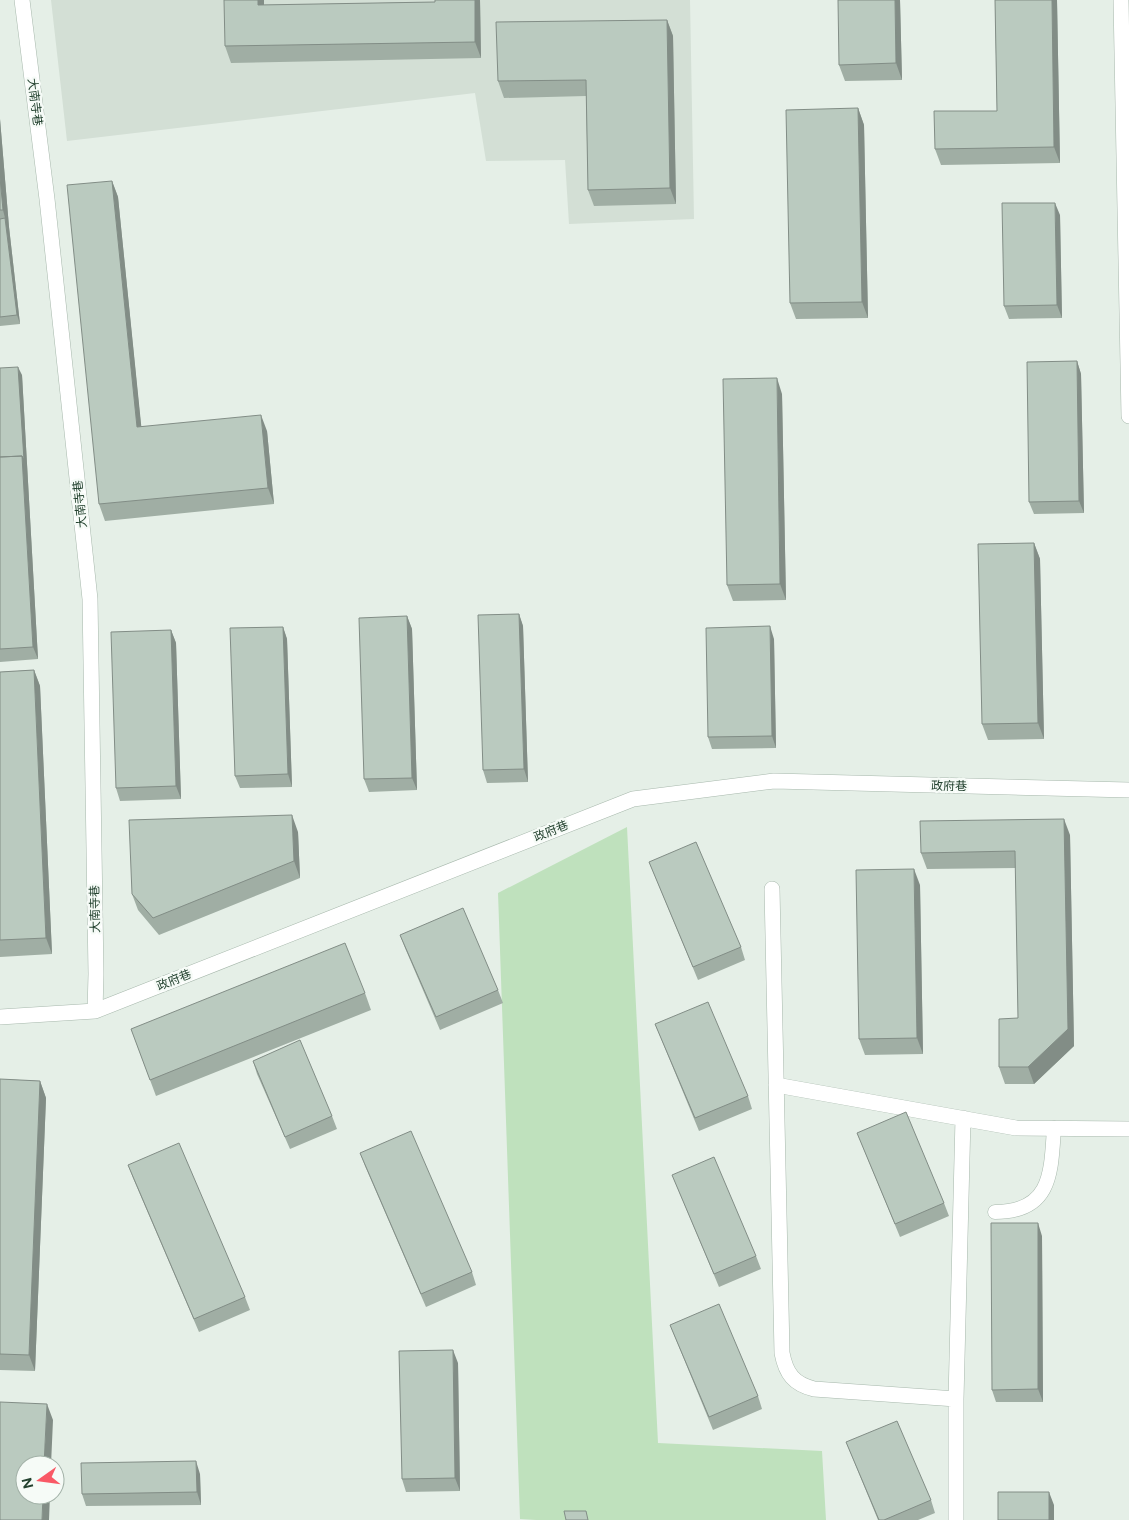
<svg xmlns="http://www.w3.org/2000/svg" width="1129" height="1520" font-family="Figtree,'Noto Sans SC',sans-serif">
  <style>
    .built { fill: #d3dfd5 }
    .green { fill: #bfe1bd }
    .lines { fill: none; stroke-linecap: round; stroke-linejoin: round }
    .lane-casing { stroke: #a7b8ac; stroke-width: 15 }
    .street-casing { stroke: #a7b8ac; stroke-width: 16 }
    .lane { stroke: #fff; stroke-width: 14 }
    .street { stroke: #fff; stroke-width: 15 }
    .wall { fill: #a0aea4 }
    .shaded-wall { fill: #828d86 }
    .building { fill: #bacabf; stroke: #828d86 }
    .labels { text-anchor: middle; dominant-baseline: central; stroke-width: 4.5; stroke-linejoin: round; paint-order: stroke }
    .street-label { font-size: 12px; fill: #23422f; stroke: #f6fbf7 }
  </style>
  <rect width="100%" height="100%" fill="#e5efe7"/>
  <path class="built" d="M 51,0 L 690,0 L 694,219 L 569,224 L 565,160 L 486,161 L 475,93 L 67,141 Z"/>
  <path class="green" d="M 627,827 L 658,1443 L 822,1451 L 826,1520 L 536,1520 L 520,1519 L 498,893 Z"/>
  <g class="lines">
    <defs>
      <path id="lane" d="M 995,1212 C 1052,1212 1051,1172 1054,1128"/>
      <path id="street" d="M 22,0 L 47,199 L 90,599 L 96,974 L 95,1011
        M 1121,0 L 1129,416
        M 772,889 L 782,1353 C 786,1374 794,1384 814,1389 L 956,1399
        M 0,1017 L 95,1011 L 633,799 L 774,781 L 1129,790
        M 776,1085 L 1016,1128 L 1129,1129
        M 956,1520 L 956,1399 L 963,1118"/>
    </defs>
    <use href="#lane" class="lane-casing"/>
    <use href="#street" class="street-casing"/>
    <use href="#lane" class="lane"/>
    <use href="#street" class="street"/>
  </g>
  <path class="wall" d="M 480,0 L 481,58 L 231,63 L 225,46 L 264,5 L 435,2 Z
    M 900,0 L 902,80 L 845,81 L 839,65 Z
    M 995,0 L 1057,0 L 1060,163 L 941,165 L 935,149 L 997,111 Z
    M 667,20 L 673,36 L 676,204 L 594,206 L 588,190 L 586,96 L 504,98 L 498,81 Z
    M 858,108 L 864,125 L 868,318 L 796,319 L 790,303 Z
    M 0,119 L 9,227 L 20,324 L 0,326 Z
    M 112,181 L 118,197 L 141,426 L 267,431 L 274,504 L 105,521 L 99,504 Z
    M 1060,215 L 1062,318 L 1009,319 L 1004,306 Z
    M 1077,361 L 1081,374 L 1084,513 L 1034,514 L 1029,502 Z
    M 0,368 L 22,375 L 38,659 L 0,662 Z
    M 782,394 L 786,600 L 733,601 L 727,585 Z
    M 1034,543 L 1040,559 L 1044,739 L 988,740 L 982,724 Z
    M 519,614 L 523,626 L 528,782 L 487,783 L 483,770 Z
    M 407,616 L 412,629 L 417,790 L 369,792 L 364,779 Z
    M 283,627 L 287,639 L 292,787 L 240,788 L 235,776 Z
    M 171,630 L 176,643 L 181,799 L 120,801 L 116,788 Z
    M 774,639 L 776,748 L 712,749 L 708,737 Z
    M 34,670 L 40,686 L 52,954 L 0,957 L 0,672 Z
    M 298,832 L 300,878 L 159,935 L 138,910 L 132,894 Z
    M 1070,835 L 1074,1046 L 1034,1084 L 1005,1084 L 999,1067 L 1018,1018 L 1016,868 L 927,869 L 921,853 Z
    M 649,862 L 741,947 L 745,960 L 698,980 Z
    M 920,885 L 923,1054 L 865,1055 L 859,1039 Z
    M 400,935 L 498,990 L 503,1003 L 440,1030 L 405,948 Z
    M 365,993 L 371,1010 L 156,1096 L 131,1029 Z
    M 655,1024 L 748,1096 L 752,1109 L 699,1131 Z
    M 253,1061 L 332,1116 L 337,1129 L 290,1149 L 257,1074 Z
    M 0,1079 L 40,1081 L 46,1098 L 35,1371 L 0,1370 Z
    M 857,1133 L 944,1203 L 949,1216 L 900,1237 Z
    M 360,1153 L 472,1272 L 476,1285 L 426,1307 L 365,1166 Z
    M 128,1165 L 245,1297 L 250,1310 L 199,1332 L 133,1178 Z
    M 672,1175 L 756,1256 L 761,1269 L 719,1287 Z
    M 1042,1236 L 1043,1402 L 996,1402 L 992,1390 Z
    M 670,1325 L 758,1396 L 762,1409 L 713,1430 Z
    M 458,1363 L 460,1491 L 406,1492 L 402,1479 Z
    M 846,1442 L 931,1500 L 935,1513 L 918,1520 L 878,1520 Z
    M 200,1474 L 201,1505 L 86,1506 L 82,1494 Z"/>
  <path class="shaded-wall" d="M 258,0 L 264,0 L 264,22 L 258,5 Z
    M 475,0 L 480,0 L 481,58 L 475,42 Z
    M 895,0 L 900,0 L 902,80 L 896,63 Z
    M 1052,0 L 1057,0 L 1060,163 L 1054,147 Z
    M 667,20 L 673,36 L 676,204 L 670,188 Z
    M 858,108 L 864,125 L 868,318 L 862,302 Z
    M 0,119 L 9,227 L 20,324 L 17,315 L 5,218 L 3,210 L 0,177 Z
    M 112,181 L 118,197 L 143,443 L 137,427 Z
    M 1055,203 L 1060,215 L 1062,318 L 1057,305 Z
    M 1077,361 L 1081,374 L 1084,513 L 1079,501 Z
    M 18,367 L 22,375 L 38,659 L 33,647 L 22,456 Z
    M 777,378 L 782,394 L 786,600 L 780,584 Z
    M 261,415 L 267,431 L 274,504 L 268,488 Z
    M 1034,543 L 1040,559 L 1044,739 L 1038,723 Z
    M 519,614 L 523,626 L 528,782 L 524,769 Z
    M 407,616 L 412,629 L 417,790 L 412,778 Z
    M 770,626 L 774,639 L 776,748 L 772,736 Z
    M 283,627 L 287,639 L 292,787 L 288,774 Z
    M 171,630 L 176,643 L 181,799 L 176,786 Z
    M 34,670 L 40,686 L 52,954 L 46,938 Z
    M 292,815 L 298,832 L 300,878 L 294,861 Z
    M 1064,819 L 1070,835 L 1074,1046 L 1034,1084 L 1028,1067 Z
    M 914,869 L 920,885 L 923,1054 L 917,1038 Z
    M 40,1081 L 46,1098 L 35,1371 L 29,1355 Z
    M 1038,1223 L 1042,1236 L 1043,1402 L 1038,1389 Z
    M 453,1350 L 458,1363 L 460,1491 L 455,1478 Z
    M 47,1404 L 53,1420 L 51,1465 L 44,1465 Z
    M 196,1461 L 200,1474 L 201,1505 L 197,1492 Z
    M 1049,1492 L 1054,1505 L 1054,1520 L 1049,1520 Z
    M 43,1495 L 50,1495 L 49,1520 L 42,1520 Z"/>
  <path class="building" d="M 224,0 L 258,0 L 258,5 L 435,2 L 435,0 L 475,0 L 475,42 L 225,46 Z
    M 838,0 L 895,0 L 896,63 L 839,65 Z
    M 995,0 L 1052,0 L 1054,147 L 935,149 L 934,111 L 997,111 Z
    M 667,20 L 670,188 L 588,190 L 586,80 L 498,81 L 496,22 Z
    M 858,108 L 862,302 L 790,303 L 786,110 Z
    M 0,177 L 3,210 L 0,210 Z
    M 112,181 L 137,427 L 261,415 L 268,488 L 99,504 L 67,185 Z
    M 1002,203 L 1055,203 L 1057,305 L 1004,306 Z
    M 5,218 L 17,315 L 0,317 L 0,219 Z
    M 1077,361 L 1079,501 L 1029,502 L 1027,362 Z
    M 18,367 L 24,460 L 22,456 L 0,457 L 0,368 Z
    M 777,378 L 780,584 L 727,585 L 723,379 Z
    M 22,456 L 33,647 L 0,649 L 0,457 Z
    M 1034,543 L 1038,723 L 982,724 L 978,544 Z
    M 519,614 L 524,769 L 483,770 L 478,615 Z
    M 407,616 L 412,778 L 364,779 L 359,618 Z
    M 770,626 L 772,736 L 708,737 L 706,628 Z
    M 283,627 L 288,774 L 235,776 L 230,628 Z
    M 171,630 L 176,786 L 116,788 L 111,632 Z
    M 34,670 L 46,938 L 0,940 L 0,672 Z
    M 292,815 L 294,861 L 153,918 L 132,894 L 129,820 Z
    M 1064,819 L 1068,1029 L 1028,1067 L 999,1067 L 999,1019 L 1018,1018 L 1015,851 L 921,853 L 920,821 Z
    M 696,842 L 741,947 L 693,967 L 649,862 Z
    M 914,869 L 917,1038 L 859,1039 L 856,870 Z
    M 463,908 L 498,990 L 436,1017 L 400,935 Z
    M 345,943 L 365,993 L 150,1080 L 131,1029 Z
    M 708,1002 L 748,1096 L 695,1118 L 655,1024 Z
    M 300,1040 L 332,1116 L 285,1137 L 253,1061 Z
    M 0,1079 L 40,1081 L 29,1355 L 0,1354 Z
    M 906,1112 L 944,1203 L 895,1224 L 857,1133 Z
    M 411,1131 L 472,1272 L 421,1294 L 360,1153 Z
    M 179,1143 L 245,1297 L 194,1319 L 128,1165 Z
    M 714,1157 L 756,1256 L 714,1274 L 672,1175 Z
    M 991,1223 L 1038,1223 L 1038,1389 L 992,1390 Z
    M 719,1304 L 758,1396 L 709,1417 L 670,1325 Z
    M 453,1350 L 455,1478 L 402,1479 L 399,1351 Z
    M 0,1402 L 47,1404 L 44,1465 L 25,1465 L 25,1495 L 43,1495 L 42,1520 L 0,1520 Z
    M 897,1421 L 931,1500 L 884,1520 L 879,1520 L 846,1442 Z
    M 196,1461 L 197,1492 L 82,1494 L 81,1463 Z
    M 998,1492 L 1049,1492 L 1049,1520 L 998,1520 Z
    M 564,1511 L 586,1511 L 588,1520 L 566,1520 Z"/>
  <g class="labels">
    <g class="street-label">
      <text transform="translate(35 102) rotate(83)">大南寺巷</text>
      <text transform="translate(80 504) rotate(-96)">大南寺巷</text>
      <text transform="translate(949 786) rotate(1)">政府巷</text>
      <text transform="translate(551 831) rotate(-22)">政府巷</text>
      <text transform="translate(95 909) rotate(-91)">大南寺巷</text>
      <text transform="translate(174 980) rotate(-22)">政府巷</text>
    </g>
  </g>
  <g transform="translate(40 1480) rotate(256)"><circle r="24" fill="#f6fbf7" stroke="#a2b1a7"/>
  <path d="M0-4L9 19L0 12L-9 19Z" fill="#f95966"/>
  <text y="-8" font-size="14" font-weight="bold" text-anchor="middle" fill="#23422f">N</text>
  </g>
</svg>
